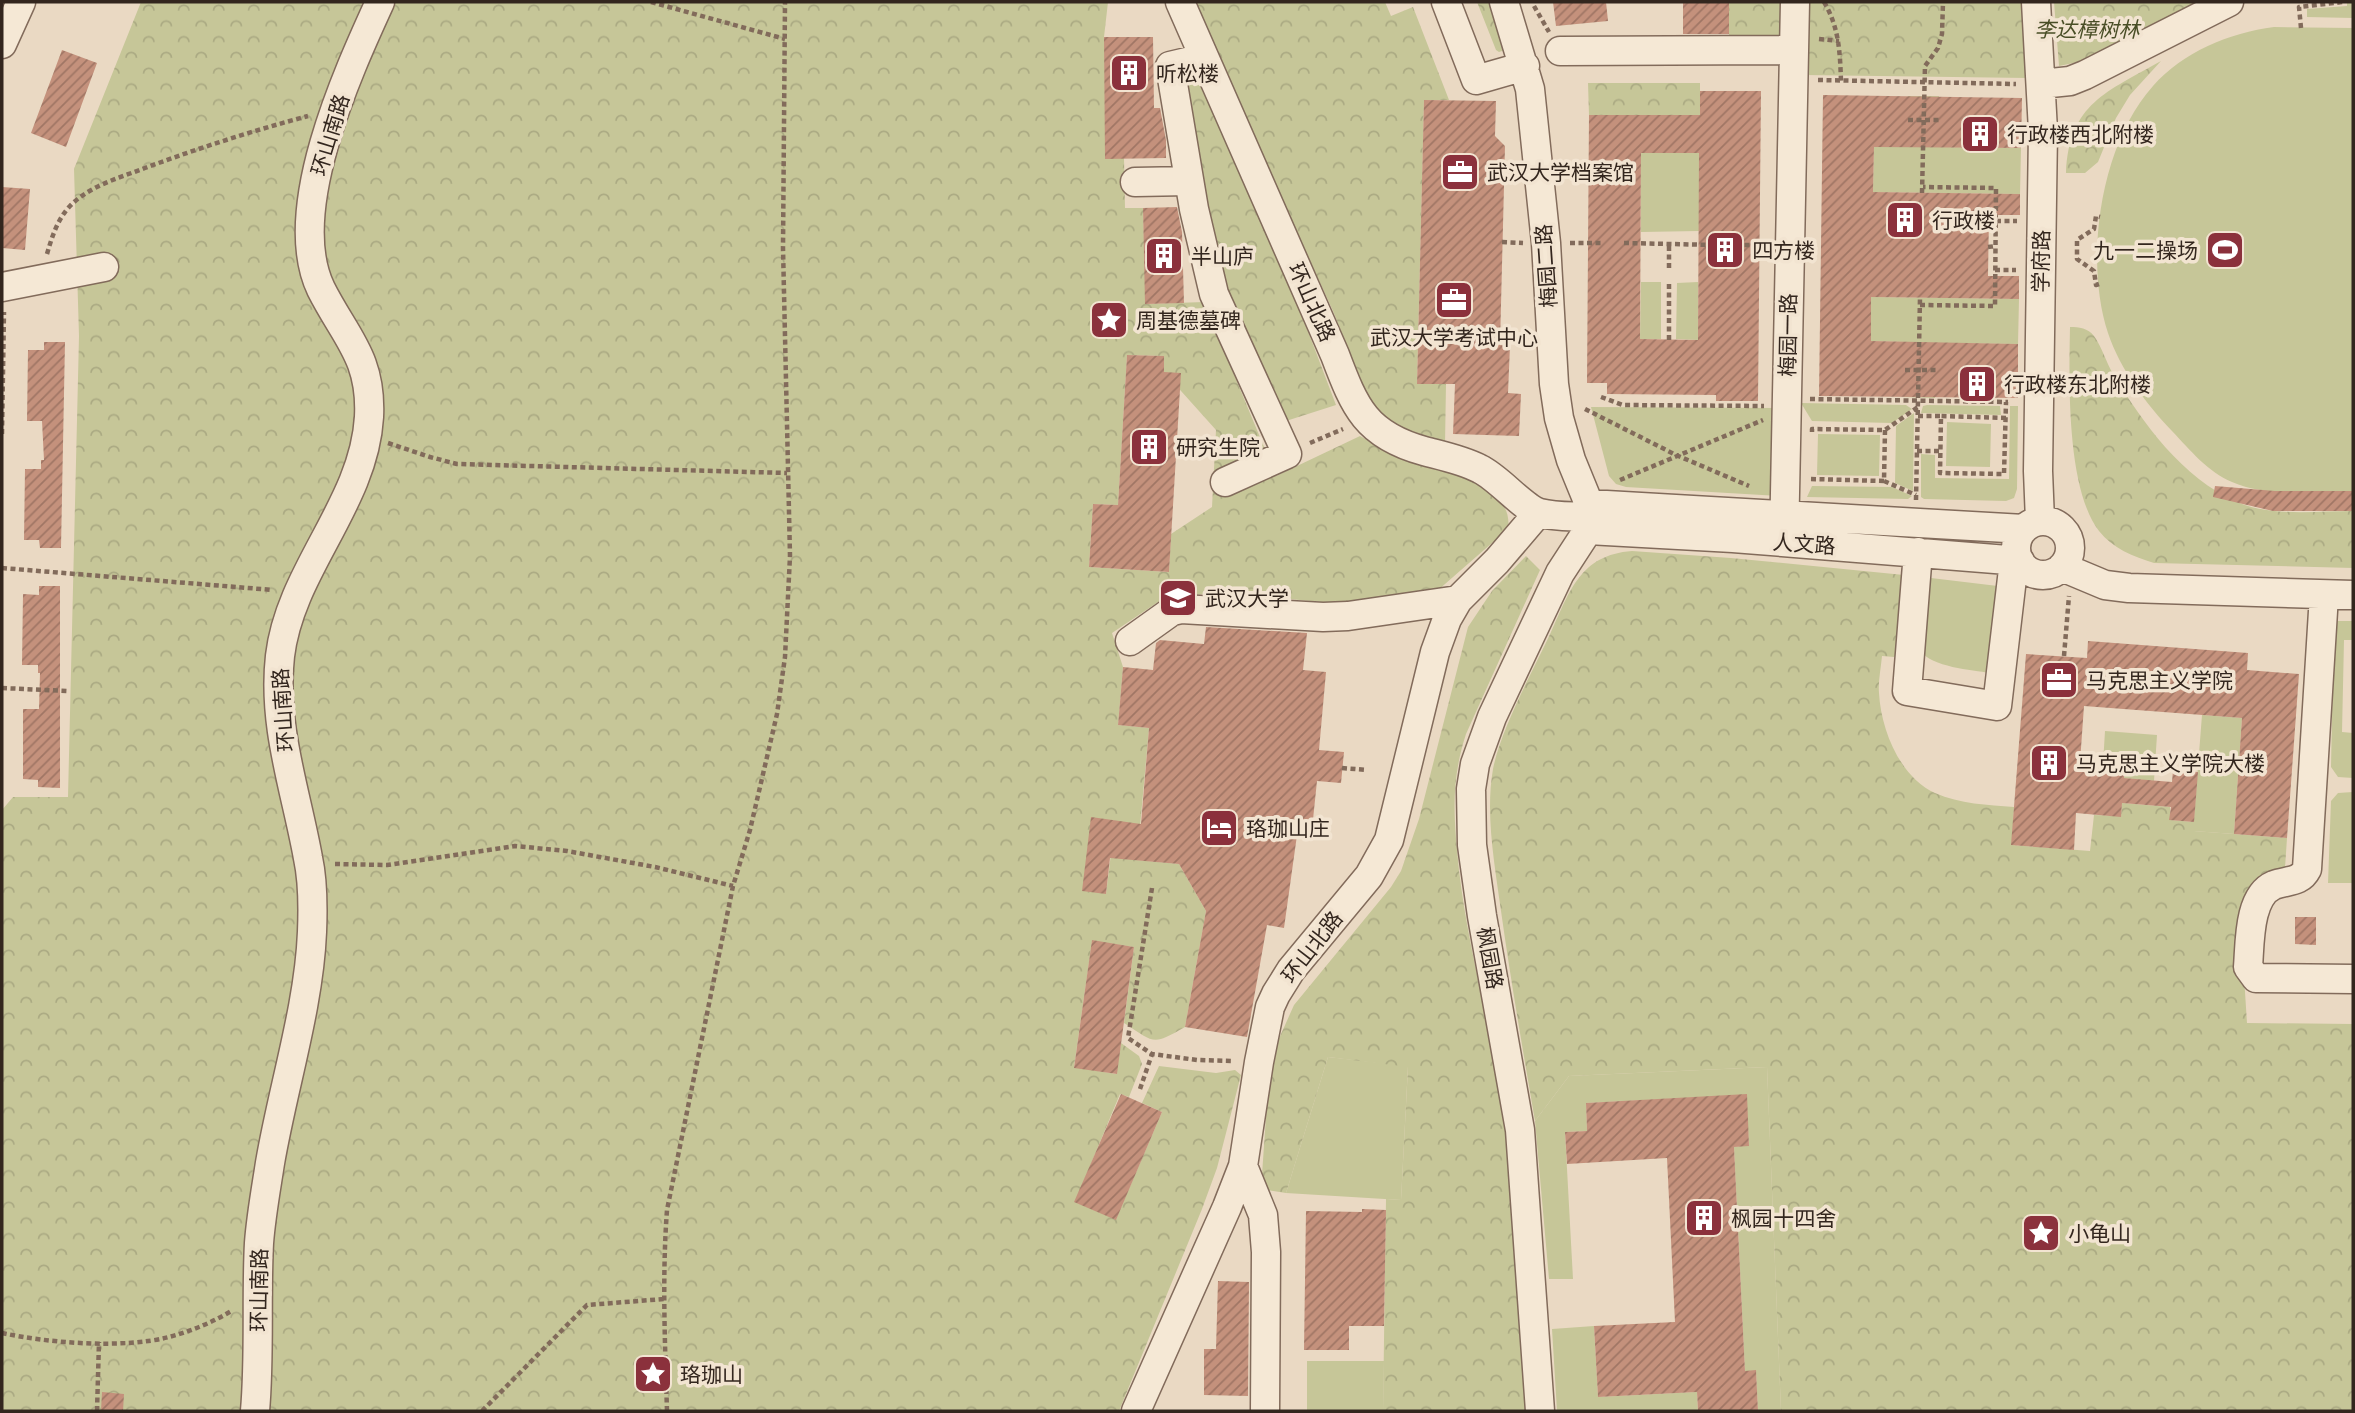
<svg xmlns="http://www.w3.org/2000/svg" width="2355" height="1413" font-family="Lora,'Noto Sans SC',serif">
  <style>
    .grass { fill: #c6c698 }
    .forest { fill: url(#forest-crowns); fill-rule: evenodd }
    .building { fill: url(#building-hatch); fill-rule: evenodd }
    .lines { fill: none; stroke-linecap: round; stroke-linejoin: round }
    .minor-casing { stroke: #826b5b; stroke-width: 31 }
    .path { stroke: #826b5b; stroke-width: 4.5; stroke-dasharray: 5 3.5; stroke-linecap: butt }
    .minor { stroke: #f5e8d5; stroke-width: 28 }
    .labels { text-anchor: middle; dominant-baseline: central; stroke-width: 7; stroke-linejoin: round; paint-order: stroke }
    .park-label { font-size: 21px; font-style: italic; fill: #494e26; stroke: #f2e4d1 }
    .poi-label { font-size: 21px; fill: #33261e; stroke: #f2e4d1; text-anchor: start }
    .street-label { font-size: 21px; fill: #33261e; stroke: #f2e4d1 }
  </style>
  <defs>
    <pattern id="forest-crowns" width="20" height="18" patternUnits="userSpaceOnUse" patternTransform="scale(1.75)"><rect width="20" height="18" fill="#c6c698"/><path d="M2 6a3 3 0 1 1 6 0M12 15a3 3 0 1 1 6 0" fill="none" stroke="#abaa83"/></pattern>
    <pattern id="building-hatch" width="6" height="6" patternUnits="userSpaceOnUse" patternTransform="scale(1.75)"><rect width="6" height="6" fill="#c4917c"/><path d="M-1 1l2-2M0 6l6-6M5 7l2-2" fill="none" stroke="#a07665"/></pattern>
  </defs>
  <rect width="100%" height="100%" fill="#ead9c3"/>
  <path class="grass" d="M 2347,2 L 2353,2 L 2353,18 L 2307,17 L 2307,9 L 2347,6 Z
    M 2274,27 L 2353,28 L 2353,491 C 2315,491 2268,498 2232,482 C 2208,472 2190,450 2172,431 C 2146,404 2120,369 2108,333 C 2084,260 2100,145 2153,86 C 2183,52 2229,33 2274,27 Z
    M 1908,96 L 1939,96 L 1939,147 L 2021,148 L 2020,194 L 1873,192 L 1874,147 L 1907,147 Z
    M 1641,153 L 1699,153 L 1699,231 L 1641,232 Z
    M 1641,282 L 1661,282 L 1661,339 L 1640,339 Z
    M 1698,282 L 1698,340 L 1676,339 L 1677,283 Z
    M 1871,297 L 2019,299 L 2018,344 L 1936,343 L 1935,398 L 1904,397 L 1905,342 L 1871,341 Z
    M 1801,403 L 1906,405 L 1912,409 L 1892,423 L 1812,421 Z
    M 1927,405 L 2000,406 L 2001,415 L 1921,413 L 1923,406 Z
    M 2010,406 L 2018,406 L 2017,489 L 2014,498 L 2006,501 L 1924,499 L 1921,497 L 1921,454 L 1935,455 L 1935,478 L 2009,479 Z
    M 1591,407 L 1780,408 L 1779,496 L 1626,487 L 1616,484 L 1609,476 Z
    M 1914,413 L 1913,491 L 1895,483 L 1896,426 Z
    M 1947,422 L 1991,424 L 1990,467 L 1946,466 Z
    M 1818,434 L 1880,435 L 1879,476 L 1817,475 Z
    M 1812,486 L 1892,487 L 1912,496 L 1908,499 L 1807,497 Z
    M 1931,578 L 2006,587 L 1990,673 C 1972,670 1931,667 1921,651 L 1928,582 Z
    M 2334,621 L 2353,621 L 2353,640 L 2344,640 L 2342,732 L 2353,733 L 2353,778 L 2338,777 L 2331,767 Z
    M 2202,715 L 2242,718 L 2234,834 L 2193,831 Z
    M 2105,731 L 2157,735 L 2154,781 L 2124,778 L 2125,766 L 2103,764 Z
    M 2353,792 L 2353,883 L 2328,883 L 2331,801 L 2338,793 Z
    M 1328,1057 L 1408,1066 L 1401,1200 L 1286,1193 Z
    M 1767,1067 L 1781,1411 L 1758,1411 L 1756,1371 L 1745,1371 L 1734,1147 L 1749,1145 L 1746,1095 L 1586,1103 L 1587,1131 L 1565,1132 L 1573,1279 L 1549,1279 L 1535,1121 L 1569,1076 Z
    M 1594,1326 L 1598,1397 L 1697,1392 L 1698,1411 L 1557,1411 L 1552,1329 Z
    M 1307,1361 L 1384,1361 L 1383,1411 L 1307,1411 Z"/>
  <path class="forest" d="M 141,2 L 1108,2 L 1104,37 L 1124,158 L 1125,208 L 1143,208 L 1146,304 L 1204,302 L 1276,476 L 1360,436 C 1368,440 1376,445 1385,448 C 1420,460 1516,479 1508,529 L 1437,591 L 1343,604 L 1223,593 L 1167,596 L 1112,633 L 1123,667 L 1118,725 L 1149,728 L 1137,860 L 1179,864 L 1206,911 L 1185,1027 C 1152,1046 1155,1043 1124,1023 L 1134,947 L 1092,941 L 1074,1067 L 1116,1074 L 1121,1043 L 1139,1056 L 1142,1064 L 1129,1097 L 1120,1094 L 1075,1202 L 1116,1219 L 1162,1112 L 1142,1103 L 1159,1066 L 1216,1073 L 1235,1070 L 1241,1075 L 1217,1168 L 1202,1209 L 1119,1411 L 2,1411 L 2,810 L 13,797 L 68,797 L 79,336 L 74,169 ZM 1127,355 L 1164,356 L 1164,372 L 1216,430 L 1212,507 L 1171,534 L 1169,572 L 1089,567 L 1093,504 L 1118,505 ZM 1092,818 L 1115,821 L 1106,894 Z
    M 1191,2 L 1385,2 L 1391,16 L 1413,7 L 1449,100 L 1424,100 L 1417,383 L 1446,384 L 1445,445 L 1396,425 L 1382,416 L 1364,389 L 1333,311 Z
    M 1477,2 L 1491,2 L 1505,50 L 1499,52 L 1496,50 Z
    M 1729,2 L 1785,2 L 1784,37 L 1729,37 Z
    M 1802,2 L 2024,2 L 2028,78 L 1803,75 Z
    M 2054,2 L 2204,2 L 2083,61 L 2059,66 Z
    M 2161,61 L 2130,95 L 2116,118 L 2098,162 L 2085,173 L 2066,173 C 2069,103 2107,92 2161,61 Z
    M 1202,79 L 1273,239 L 1336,405 L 1286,421 L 1219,275 L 1187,85 Z
    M 1588,83 L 1700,83 L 1700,115 L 1589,115 Z
    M 2070,327 C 2079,327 2088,328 2094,336 C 2102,347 2106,362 2113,374 C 2143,423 2182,478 2237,502 C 2272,517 2316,511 2353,511 L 2353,568 L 2154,563 C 2134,557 2112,548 2099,531 C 2066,488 2069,380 2070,327 Z
    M 1632,551 L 1731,558 L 1904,575 L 1900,654 L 1894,657 L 1882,656 C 1881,668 1878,681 1879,693 C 1881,730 1900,777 1935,793 C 1960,804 1988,805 2014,807 L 2012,845 L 2090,851 L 2094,815 L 2121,816 L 2122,803 L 2170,807 L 2170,820 L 2194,822 L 2194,831 L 2287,838 L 2285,868 L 2266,876 L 2241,929 L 2247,1023 L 2353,1024 L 2353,1411 L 1781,1411 L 1767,1067 L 1569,1076 L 1535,1121 C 1523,1051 1511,982 1501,911 C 1495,866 1485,815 1493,769 C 1501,728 1533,671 1551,632 C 1570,591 1580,555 1632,551 Z
    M 1526,556 L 1540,570 L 1466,734 C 1450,783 1454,820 1459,870 C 1469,958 1496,1043 1506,1131 C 1516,1224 1520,1318 1527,1411 L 1383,1411 L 1386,1199 L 1401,1200 L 1408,1067 L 1328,1057 L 1286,1193 L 1261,1189 L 1269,1074 L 1277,1043 L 1294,1005 L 1391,887 L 1401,871 L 1419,819 L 1468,627 L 1492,591 Z"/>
  <path class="building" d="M 1553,2 L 1606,2 L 1608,21 L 1556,26 Z
    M 1683,2 L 1729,2 L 1729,34 L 1683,34 Z
    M 1104,37 L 1153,37 L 1154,108 L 1160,108 L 1166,140 L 1166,158 L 1105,159 Z
    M 62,50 L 97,63 L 66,147 L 31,133 Z
    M 1700,91 L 1761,91 L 1758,401 L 1716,401 L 1716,395 L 1607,394 L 1607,383 L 1587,383 L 1589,115 L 1700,115 ZM 1641,153 L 1699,153 L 1698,340 L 1640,339 Z
    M 1823,95 L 2022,98 L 2021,148 L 1874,147 L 1873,192 L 2020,194 L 2020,215 L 1989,215 L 1988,276 L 2019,276 L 2019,299 L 1871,297 L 1871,341 L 2018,344 L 2018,398 L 1819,396 Z
    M 1424,100 L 1496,101 L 1495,136 L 1505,146 L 1500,345 L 1510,346 L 1508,393 L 1521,394 L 1519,436 L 1453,434 L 1455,384 L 1417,384 Z
    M 2,187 L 30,189 L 25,250 L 2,248 Z
    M 1177,207 L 1182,232 L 1184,303 L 1145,304 L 1143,208 Z
    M 44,342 L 65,342 L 61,548 L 40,548 L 39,540 L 24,540 L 25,469 L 41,469 L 41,460 L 44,460 L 42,421 L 27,421 L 28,350 L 44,350 Z
    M 1127,355 L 1164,356 L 1164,372 L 1181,373 L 1169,572 L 1089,567 L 1093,504 L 1118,505 Z
    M 2215,486 L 2275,491 L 2353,491 L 2353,511 L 2273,511 L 2213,497 Z
    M 39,586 L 60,586 L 60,788 L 38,787 L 38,780 L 23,779 L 23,709 L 39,709 L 40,673 L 38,673 L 38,665 L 22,665 L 23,594 L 39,595 Z
    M 1206,627 L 1307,633 L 1303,670 L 1326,672 L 1319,750 L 1344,752 L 1341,783 L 1317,781 L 1312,829 L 1298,828 L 1284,928 L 1267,925 L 1247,1037 L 1185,1027 L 1206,911 L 1179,864 L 1110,858 L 1106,894 L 1082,891 L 1091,817 L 1141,824 L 1149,728 L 1118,725 L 1123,667 L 1153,670 L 1156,643 L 1160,640 L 1204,644 Z
    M 2088,641 L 2248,653 L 2247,670 L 2299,674 L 2287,838 L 2234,834 L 2242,718 L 2084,706 L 2080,762 L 2125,766 L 2124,778 L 2172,782 L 2173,770 L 2198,772 L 2194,822 L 2169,820 L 2171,807 L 2122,803 L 2121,817 L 2076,813 L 2074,850 L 2011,845 L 2026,654 L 2087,658 Z
    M 2295,917 L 2316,917 L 2316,945 L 2295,944 Z
    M 1092,940 L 1134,947 L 1117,1074 L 1074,1068 Z
    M 1121,1094 L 1162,1112 L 1116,1220 L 1074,1202 Z
    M 1747,1094 L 1749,1146 L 1734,1147 L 1745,1371 L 1756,1370 L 1758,1411 L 1698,1411 L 1697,1392 L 1598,1397 L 1594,1326 L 1675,1322 L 1667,1158 L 1567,1164 L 1565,1132 L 1587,1131 L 1586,1103 Z
    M 1362,1209 L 1386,1210 L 1384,1326 L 1349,1326 L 1349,1350 L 1304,1350 L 1306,1211 L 1362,1212 Z
    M 1218,1281 L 1249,1282 L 1248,1396 L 1204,1395 L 1204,1349 L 1216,1349 Z
    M 102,1392 L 124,1394 L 123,1411 L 101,1411 Z"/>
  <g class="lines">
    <defs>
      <path id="minor" d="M 1180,2 L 1335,355 C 1355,408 1366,435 1424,451 C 1443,456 1463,460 1480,469 C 1499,478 1524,509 1540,513 C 1555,517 1573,516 1588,517
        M 1446,2 L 1476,80 L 1525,66
        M 1504,2 L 1530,89 L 1546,243 L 1554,384 L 1559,418 L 1571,460 L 1589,504 L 1588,530 L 1560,573 L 1492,717 L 1475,764 L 1471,789 L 1472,845 L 1482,916 L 1520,1130 L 1540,1411
        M 2036,2 L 2043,131 L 2038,471 L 2040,521
        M 2,44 L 21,2
        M 1560,51 L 1794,50
        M 1204,58 L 1170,66 L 1194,209 L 1214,294 L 1287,454 L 1225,482
        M 2041,84 L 2070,81 L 2085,75 L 2229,2
        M 1135,182 L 1189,181
        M 2,287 L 104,267
        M 1589,504 L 2024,529
        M2016 548a27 27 0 1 1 54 0a27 27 0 1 1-54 0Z
        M 1588,530 L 1733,538 L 2020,561
        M 1784,542 L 1795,2
        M 1918,552 L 1907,691 L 1997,706 L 2014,561
        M 2062,567 L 2105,585 L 2129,588 L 2353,595
        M 2324,595 L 2307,869 C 2300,883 2287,880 2274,885 C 2248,896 2250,944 2248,967 L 2256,978 L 2353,979
        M 1130,641 L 1172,611 L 1181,609 L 1323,617 L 1348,616 L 1458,600
        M 1243,1166 L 1263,1215 L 1266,1252 L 1265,1411
        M 255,1411 C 260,1355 256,1299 259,1243 C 261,1216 266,1189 270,1163 C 283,1087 309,1007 312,932 C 313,908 313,881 308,858 C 296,791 272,726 280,656 C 290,570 364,504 369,417 C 372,357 345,337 321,289 C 284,212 347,74 380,2
        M 1136,1411 L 1227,1207 L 1243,1166 L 1259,1062 L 1270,1007 L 1276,994 L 1291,970 L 1369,876 L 1389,840 L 1435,652 L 1447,619 L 1458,600 L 1497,561 L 1538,513"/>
    </defs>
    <use href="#minor" class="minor-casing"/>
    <path class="path" d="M 651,2 L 785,39
      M 1824,2 C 1839,27 1840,52 1841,81
      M 1534,6 L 1549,32
      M 2301,28 L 2299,7 L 2343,2
      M 1819,39 L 1839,41
      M 1818,80 L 2016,84
      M 1908,120 L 1939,120
      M 1922,193 L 1925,66 L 1938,48 L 1942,34 L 1943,2
      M 1996,221 L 2017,221
      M 1502,242 L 1523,243
      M 1570,243 L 1604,243
      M 1624,243 L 1715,245
      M 1736,245 L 1766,245
      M 1988,247 L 1996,246
      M 47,254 C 52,237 57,220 70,206 C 89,186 119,178 145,168 C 199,148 252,131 308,116
      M 1669,268 L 1669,244
      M 1995,270 L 2016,270
      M 2099,284 L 2096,285 L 2094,271 L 2077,259 L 2077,240 L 2094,229 L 2096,216 L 2100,217
      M 1920,305 L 1995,306 L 1996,188 L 1923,187
      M 1669,340 L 1669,282
      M 1905,370 L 1936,370
      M 1601,397 L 1623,405 L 1764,406
      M 1810,399 L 2008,402
      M 1585,409 L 1676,455 L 1749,486
      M 1918,416 L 1941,416
      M 2006,418 L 1941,416 L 1940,473 L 2004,474 L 2006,402
      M 1812,432 L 1812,429 L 1885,430 L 1918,407
      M 2,434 L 4,312
      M 388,443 L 430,457 L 457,464 L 787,473
      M 1310,443 L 1343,429
      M 1917,451 L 1941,451
      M 1811,479 L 1884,481 L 1885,430
      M 1620,480 L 1763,420
      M 1884,481 L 1916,495
      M 1916,500 L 1920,298
      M 2,568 L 273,590
      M 2064,656 L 2069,596
      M 2,688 L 68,691
      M 1342,768 L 1367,770
      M 335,864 L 387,865 L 515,846 L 567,851 L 655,867 L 733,886
      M 1152,888 L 1128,1038 L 1152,1054 L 1197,1060 L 1234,1061
      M 1140,1089 L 1152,1054
      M 2,1333 C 48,1343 123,1349 169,1337 C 192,1331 213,1322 233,1310
      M 97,1411 L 99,1342
      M 482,1411 L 587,1305 L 664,1299
      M 667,1411 C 665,1344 662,1277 667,1210 L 733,886 L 750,830 L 777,714 L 785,657 L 790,556 L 783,248 L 785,2"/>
    <use href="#minor" class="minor"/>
  </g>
  <defs>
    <symbol id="building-square" viewBox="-11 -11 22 22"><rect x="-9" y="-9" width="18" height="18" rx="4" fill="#8b313c" stroke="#f2e4d1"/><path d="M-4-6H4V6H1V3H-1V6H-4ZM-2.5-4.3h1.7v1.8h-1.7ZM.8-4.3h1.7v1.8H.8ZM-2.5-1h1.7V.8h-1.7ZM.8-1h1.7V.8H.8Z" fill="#fff"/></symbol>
    <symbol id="office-square" viewBox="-11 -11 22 22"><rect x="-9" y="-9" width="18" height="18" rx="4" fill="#8b313c" stroke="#f2e4d1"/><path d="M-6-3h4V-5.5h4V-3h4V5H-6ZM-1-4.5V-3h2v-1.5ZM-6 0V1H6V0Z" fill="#fff"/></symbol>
    <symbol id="stadium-square" viewBox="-11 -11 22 22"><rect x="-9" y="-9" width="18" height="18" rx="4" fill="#8b313c" stroke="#f2e4d1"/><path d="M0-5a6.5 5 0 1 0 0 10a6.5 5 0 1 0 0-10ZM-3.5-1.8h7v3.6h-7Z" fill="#fff"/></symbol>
    <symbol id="sight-square" viewBox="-11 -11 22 22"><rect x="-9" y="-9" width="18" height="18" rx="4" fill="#8b313c" stroke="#f2e4d1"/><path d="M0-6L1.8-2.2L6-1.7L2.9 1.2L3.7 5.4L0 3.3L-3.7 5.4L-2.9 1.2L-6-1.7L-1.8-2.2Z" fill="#fff"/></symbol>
    <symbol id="university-square" viewBox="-11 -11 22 22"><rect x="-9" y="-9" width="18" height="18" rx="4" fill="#8b313c" stroke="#f2e4d1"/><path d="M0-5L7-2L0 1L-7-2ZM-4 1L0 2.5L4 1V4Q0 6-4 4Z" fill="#fff"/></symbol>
    <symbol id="hotel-square" viewBox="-11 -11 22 22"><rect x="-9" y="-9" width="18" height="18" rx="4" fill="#8b313c" stroke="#f2e4d1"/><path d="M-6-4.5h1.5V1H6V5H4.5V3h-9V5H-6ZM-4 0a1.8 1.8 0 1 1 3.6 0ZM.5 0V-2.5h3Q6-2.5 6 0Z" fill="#fff"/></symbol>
  </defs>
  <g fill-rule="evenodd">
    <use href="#building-square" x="1107" y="51" width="44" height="44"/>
    <use href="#building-square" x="1958" y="112" width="44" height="44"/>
    <use href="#office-square" x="1438" y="150" width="44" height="44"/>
    <use href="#building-square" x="1883" y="198" width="44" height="44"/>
    <use href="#building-square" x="1703" y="228" width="44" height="44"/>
    <use href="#stadium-square" x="2203" y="228" width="44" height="44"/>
    <use href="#building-square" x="1142" y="234" width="44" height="44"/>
    <use href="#office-square" x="1432" y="278" width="44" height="44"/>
    <use href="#sight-square" x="1087" y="298" width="44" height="44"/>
    <use href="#building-square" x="1955" y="362" width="44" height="44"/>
    <use href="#building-square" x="1127" y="425" width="44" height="44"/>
    <use href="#university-square" x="1156" y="576" width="44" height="44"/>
    <use href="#office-square" x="2037" y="658" width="44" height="44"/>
    <use href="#building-square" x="2027" y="741" width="44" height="44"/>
    <use href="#hotel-square" x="1197" y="806" width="44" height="44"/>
    <use href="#building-square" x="1682" y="1196" width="44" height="44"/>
    <use href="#sight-square" x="2019" y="1211" width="44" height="44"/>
    <use href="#sight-square" x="631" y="1352" width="44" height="44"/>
  </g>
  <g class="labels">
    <g class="park-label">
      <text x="2087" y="29">李达樟树林</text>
    </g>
    <g class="poi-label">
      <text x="1156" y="73">听松楼</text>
      <text x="2007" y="134">行政楼西北附楼</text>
      <text x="1487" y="172">武汉大学档案馆</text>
      <text x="1932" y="220">行政楼</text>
      <text x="1752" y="250">四方楼</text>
      <text x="2198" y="250" text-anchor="end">九一二操场</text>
      <text x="1191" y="256">半山庐</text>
      <text x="1136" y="320">周基德墓碑</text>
      <text x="1454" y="337" text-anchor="middle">武汉大学考试中心</text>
      <text x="2004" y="384">行政楼东北附楼</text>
      <text x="1176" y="447">研究生院</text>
      <text x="1205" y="598">武汉大学</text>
      <text x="2086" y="680">马克思主义学院</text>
      <text x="2076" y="763">马克思主义学院大楼</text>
      <text x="1246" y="828">珞珈山庄</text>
      <text x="1731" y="1218">枫园十四舍</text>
      <text x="2068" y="1233">小龟山</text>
      <text x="680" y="1374">珞珈山</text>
    </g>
    <g class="street-label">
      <text transform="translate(330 135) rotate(-73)">环山南路</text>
      <text transform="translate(2041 261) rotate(-89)">学府路</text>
      <text transform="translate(1546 266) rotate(-94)">梅园二路</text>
      <text transform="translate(1312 302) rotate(66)">环山北路</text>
      <text transform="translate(1788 335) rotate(-89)">梅园一路</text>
      <text transform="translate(1804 544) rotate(4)">人文路</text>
      <text transform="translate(283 710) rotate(-94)">环山南路</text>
      <text transform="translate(1312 947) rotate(-52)">环山北路</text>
      <text transform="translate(1490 958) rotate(80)">枫园路</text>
      <text transform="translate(259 1290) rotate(-89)">环山南路</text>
    </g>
  </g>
  <rect width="2355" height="1413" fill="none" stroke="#33261e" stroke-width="7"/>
</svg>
